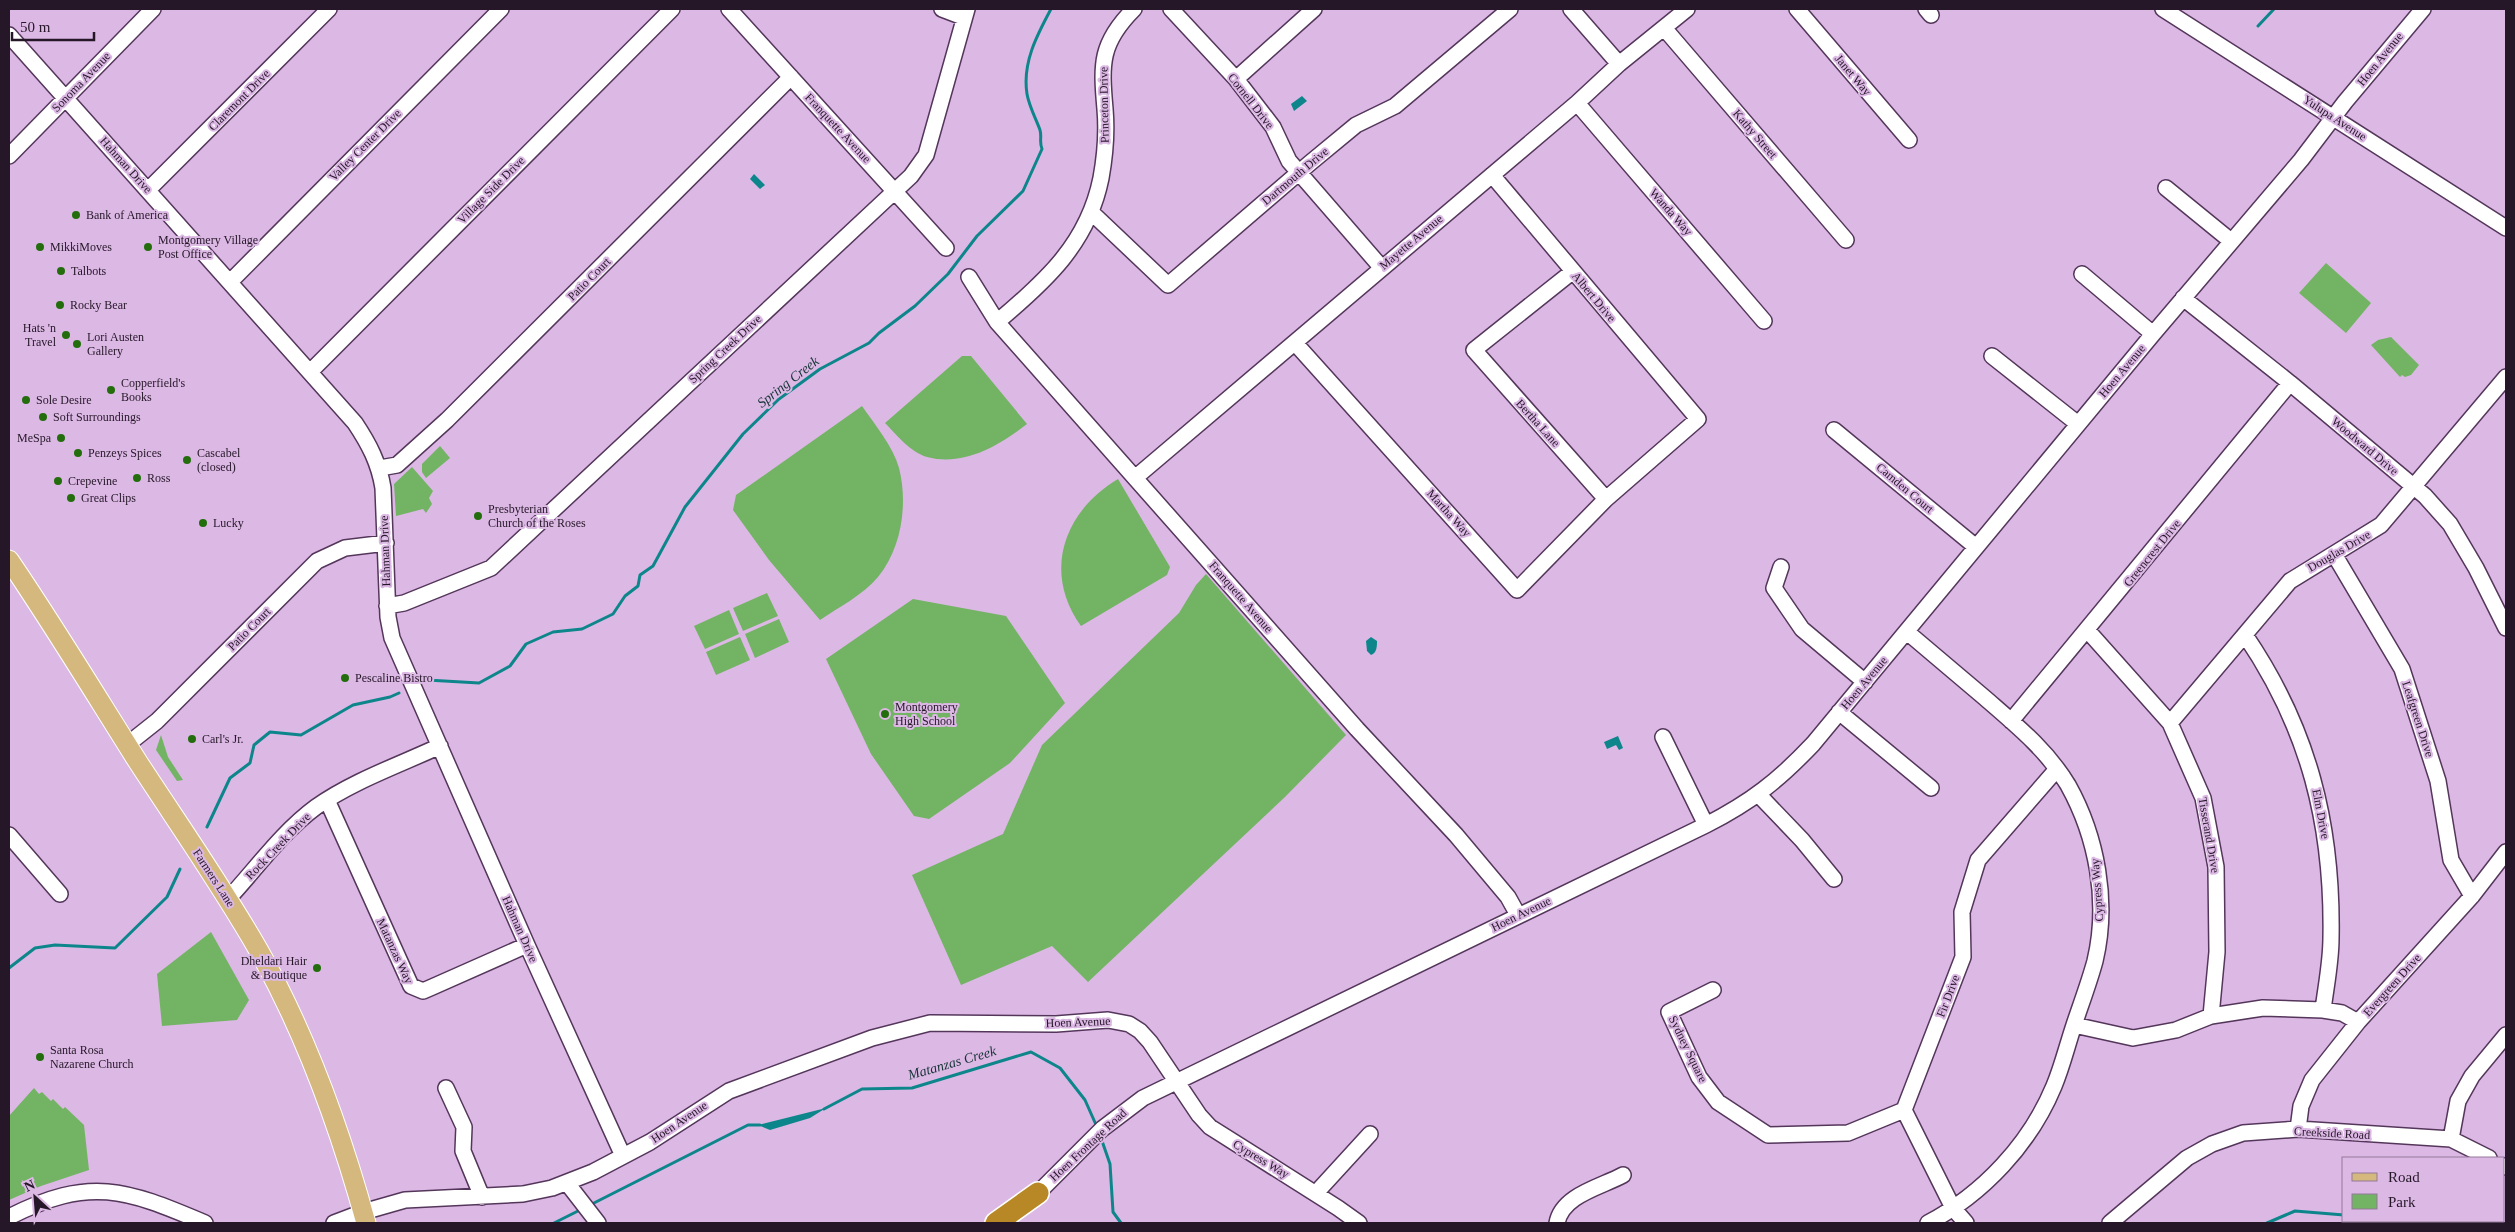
<svg xmlns="http://www.w3.org/2000/svg" width="2515" height="1232" font-family="'Times New Roman',serif">
  <style>
    .green { fill: #72b464 }
    .water { fill: #0d868b }
    .lines { fill: none; stroke-linecap: round; stroke-linejoin: round }
    .stream { stroke: #0d868b; stroke-width: 3 }
    .minor-casing { stroke: #54365b; stroke-width: 18 }
    .major-casing { stroke: #fff; stroke-width: 21 }
    .highway-casing { stroke: #fff; stroke-width: 24 }
    .minor { stroke: #fff; stroke-width: 15 }
    .major { stroke: #d5b87d; stroke-width: 19 }
    .highway { stroke: #b98826; stroke-width: 21 }
    .poi-dot { fill: #236d0d; stroke: #dcb8e4; stroke-width: 2 }
    .labels { text-anchor: middle; dominant-baseline: central; stroke-width: 4; stroke-linejoin: round; paint-order: stroke }
    .street-label { font-size: 12px; fill: #251728; stroke: #dcb8e4 }
    .poi-label { font-size: 12px; fill: #251728; stroke: #dcb8e4; text-anchor: start }
    .water-label { font-size: 14px; font-style: italic; fill: #143335; stroke: #dcb8e4 }
  </style>
  <rect width="100%" height="100%" fill="#dcb8e4"/>
  <path class="green" d="M 2326,263 L 2371,303 L 2346,333 L 2299,293 Z
    M 2391,337 L 2419,365 L 2411,375 L 2405,377 L 2402,375 L 2400,377 L 2371,345 L 2378,340 Z
    M 962,356 L 971,356 L 1027,424 C 1000,445 964,467 927,457 C 910,452 897,435 885,423 Z
    M 862,406 C 875,425 893,446 899,468 C 908,503 902,548 878,577 C 863,595 839,607 820,620 L 769,560 L 733,510 L 736,495 Z
    M 440,446 L 450,458 L 426,478 L 422,472 L 422,464 Z
    M 412,467 L 433,491 L 429,498 L 432,504 L 426,513 L 423,509 L 396,516 L 394,484 Z
    M 1118,479 L 1170,567 L 1167,575 L 1081,626 C 1042,572 1064,511 1118,479 Z
    M 1206,574 L 1346,735 L 1285,797 L 1088,982 L 1052,946 L 961,985 L 912,875 L 1003,834 L 1042,745 L 1179,613 L 1196,585 Z
    M 767,593 L 778,616 L 743,631 L 733,608 Z
    M 913,599 L 1006,616 L 1065,703 L 1010,763 L 929,819 L 914,816 L 871,754 L 826,659 Z
    M 729,610 L 739,634 L 705,649 L 694,626 Z
    M 779,619 L 789,642 L 755,658 L 745,634 Z
    M 740,637 L 750,660 L 716,675 L 706,652 Z
    M 161,735 L 168,757 L 183,780 L 177,781 L 156,750 Z
    M 211,932 L 249,1000 L 237,1020 L 162,1026 L 157,974 Z
    M 34,1088 L 39,1094 L 42,1092 L 51,1101 L 53,1099 L 63,1109 L 65,1107 L 84,1125 L 89,1170 L 41,1186 L 9,1200 L 9,1116 Z"/>
  <path class="water" d="M 1302,96 L 1307,101 L 1294,111 L 1291,104 Z
    M 754,174 L 765,185 L 760,189 L 750,179 Z
    M 1371,637 L 1377,641 C 1377,646 1377,653 1371,655 L 1367,651 L 1366,641 Z
    M 1618,736 L 1623,748 L 1619,750 L 1616,745 L 1607,749 L 1604,742 Z
    M 826,1108 L 810,1118 L 770,1130 L 758,1125 Z"/>
  <g class="lines">
    <path class="stream" d="M 2258,26 L 2274,9
      M 427,680 L 479,683 L 510,666 L 526,644 L 553,632 L 582,629 L 613,614 L 625,596 L 638,586 L 640,575 L 653,566 L 685,507 L 743,434 L 779,399 L 820,369 L 869,343 L 879,333 L 915,306 L 948,274 L 977,236 L 1023,191 L 1042,149 C 1039,142 1042,137 1040,130 C 1036,119 1029,106 1027,94 C 1022,63 1037,35 1051,9
      M 207,827 L 230,778 L 250,763 L 254,745 L 270,732 L 301,735 L 353,705 L 390,697 L 399,693
      M 9,968 L 35,948 L 55,945 L 115,948 L 167,897 L 180,869
      M 824,1109 L 862,1089 L 912,1088 L 1031,1052 L 1060,1068 L 1085,1100 L 1097,1127
      M 1101,1138 L 1110,1164 L 1113,1212 L 1121,1223
      M 590,1205 L 748,1125 L 760,1125
      M 2405,1221 L 2416,1223
      M 554,1223 L 582,1209
      M 2267,1223 L 2295,1211 L 2344,1215"/>
    <defs>
      <path id="minor" d="M 729,9 L 946,248
        M 942,9 L 963,17
        M 1171,9 L 1236,79 L 1273,127 L 1289,161 L 1381,267
        M 1571,9 L 1619,64
        M 1797,9 L 1909,140
        M 1926,9 L 1931,15
        M 2163,9 L 2506,228
        M 1664,28 L 1846,240
        M 9,35 L 355,423 C 369,444 379,463 383,488 L 388,617 L 392,638 L 527,945 L 623,1156
        M 1236,79 L 1314,9
        M 1577,103 L 1764,321
        M 9,156 L 153,9
        M 2166,188 L 2231,241
        M 148,190 L 329,9
        M 1091,212 L 1168,285 L 1310,163 L 1356,125 L 1395,106 L 1510,9
        M 1572,272 L 1474,350 L 1606,499
        M 2082,274 L 2153,334
        M 969,277 L 997,322 L 1357,729 L 1456,835 L 1508,897 L 1518,915
        M 230,282 L 501,9
        M 2183,298 L 2290,383 L 2425,496 L 2450,524 L 2476,568 L 2506,628
        M 997,322 C 1046,281 1088,243 1101,178 C 1105,156 1107,132 1105,109 C 1101,64 1100,43 1134,9
        M 1295,343 L 1517,590 L 1606,499 L 1698,419 L 1492,175
        M 1992,356 L 2078,424
        M 310,372 L 672,9
        M 1834,430 L 1976,547
        M 380,468 L 397,465 L 447,420 L 791,77
        M 1136,477 L 1577,103 L 1619,64 L 1687,9
        M 2334,554 L 2402,669 L 2438,781 L 2451,860 L 2472,896
        M 1781,567 L 1774,588 L 1802,629 L 1865,682
        M 387,606 L 404,603 L 491,568 L 911,176 L 926,155 L 967,9
        M 2088,631 L 2170,723 L 2203,798 L 2216,867 L 2217,952 L 2211,1016
        M 1907,632 C 1933,654 1959,676 1985,698 C 2016,725 2047,750 2068,785 C 2097,837 2109,902 2095,961 C 2089,983 2081,1004 2074,1025 C 2067,1046 2062,1067 2054,1086 C 2030,1144 1983,1194 1928,1223
        M 2245,635 C 2309,729 2333,825 2331,938 C 2331,962 2326,986 2323,1010
        M 1839,712 L 1931,788
        M 2011,721 L 2290,383
        M 2170,723 L 2290,581 L 2381,525 L 2506,377
        M 1663,737 L 1706,825
        M 128,744 L 157,721 L 317,561 L 345,548 L 386,543
        M 1758,794 L 1802,840 L 1834,879
        M 327,800 L 411,986 L 423,991 L 430,988 L 527,945
        M 9,835 L 60,894
        M 228,899 C 256,869 282,832 316,807 C 353,781 399,765 440,746
        M 1713,990 L 1669,1012 L 1699,1077 L 1718,1102 L 1768,1135 L 1848,1133 L 1904,1110 L 1963,957 L 1962,912 L 1978,860 L 2057,769
        M 2074,1025 L 2133,1038 L 2176,1030 L 2211,1016 L 2263,1008 L 2323,1010 L 2342,1013 L 2358,1022
        M 446,1088 L 464,1127 L 463,1151 L 482,1197
        M 1904,1110 L 1953,1208 L 1966,1223
        M 2298,1129 L 2301,1106 L 2312,1080 L 2358,1022 L 2472,896 L 2506,852
        M 2451,1139 L 2458,1101 L 2472,1076 L 2506,1035
        M 2504,1166 L 2506,1167
        M 567,1183 L 598,1223
        M 1316,1193 L 1370,1134
        M 1031,1200 L 1102,1129 L 1143,1098 L 1706,825 C 1751,802 1778,781 1813,744 L 2153,334 L 2301,160 L 2345,102 L 2423,9
        M 9,1217 C 90,1176 125,1189 205,1223
        M 334,1223 L 363,1212 L 405,1200 L 523,1194 L 552,1188 L 593,1172 L 650,1142 L 729,1091 L 872,1038 L 930,1023 L 1056,1024 L 1108,1020 L 1129,1024 L 1140,1031 L 1150,1042 L 1199,1115 L 1210,1127 L 1338,1208 L 1359,1223
        M 1557,1223 C 1562,1195 1601,1187 1623,1175
        M 2110,1223 L 2187,1158 L 2212,1144 L 2243,1133 L 2298,1129 L 2451,1139 L 2489,1158"/>
      <path id="major" d="M 9,560 C 54,626 95,694 138,762 C 179,825 222,886 259,951 C 307,1036 340,1129 366,1223"/>
      <path id="highway" d="M 996,1223 L 1038,1193"/>
    </defs>
    <use href="#minor" class="minor-casing"/>
    <use href="#major" class="major-casing"/>
    <use href="#highway" class="highway-casing"/>
    <use href="#minor" class="minor"/>
    <use href="#major" class="major"/>
    <use href="#highway" class="highway"/>
  </g>
  <g class="poi-dot">
    <circle cx="76" cy="215" r="5"/>
    <circle cx="40" cy="247" r="5"/>
    <circle cx="148" cy="247" r="5"/>
    <circle cx="61" cy="271" r="5"/>
    <circle cx="60" cy="305" r="5"/>
    <circle cx="66" cy="335" r="5"/>
    <circle cx="77" cy="344" r="5"/>
    <circle cx="111" cy="390" r="5"/>
    <circle cx="26" cy="400" r="5"/>
    <circle cx="43" cy="417" r="5"/>
    <circle cx="61" cy="438" r="5"/>
    <circle cx="78" cy="453" r="5"/>
    <circle cx="187" cy="460" r="5"/>
    <circle cx="137" cy="478" r="5"/>
    <circle cx="58" cy="481" r="5"/>
    <circle cx="71" cy="498" r="5"/>
    <circle cx="478" cy="516" r="5"/>
    <circle cx="203" cy="523" r="5"/>
    <circle cx="345" cy="678" r="5"/>
    <circle cx="885" cy="714" r="5"/>
    <circle cx="192" cy="739" r="5"/>
    <circle cx="317" cy="968" r="5"/>
    <circle cx="40" cy="1057" r="5"/>
  </g>
  <g class="labels">
    <g class="street-label">
      <text transform="translate(2380 59) rotate(-51)">Hoen Avenue</text>
      <text transform="translate(1853 75) rotate(50)">Janet Way</text>
      <text transform="translate(81 82) rotate(-46)">Sonoma Avenue</text>
      <text transform="translate(239 100) rotate(-45)">Claremont Drive</text>
      <text transform="translate(1251 101) rotate(52)">Cornell Drive</text>
      <text transform="translate(1104 105) rotate(-91)">Princeton Drive</text>
      <text transform="translate(2335 118) rotate(33)">Yulupa Avenue</text>
      <text transform="translate(838 128) rotate(47)">Franquette Avenue</text>
      <text transform="translate(1755 134) rotate(49)">Kathy Street</text>
      <text transform="translate(365 145) rotate(-45)">Valley Center Drive</text>
      <text transform="translate(126 165) rotate(48)">Hahman Drive</text>
      <text transform="translate(1295 176) rotate(-40)">Dartmouth Drive</text>
      <text transform="translate(491 190) rotate(-45)">Village Side Drive</text>
      <text transform="translate(1671 212) rotate(49)">Wanda Way</text>
      <text transform="translate(1411 242) rotate(-40)">Mayette Avenue</text>
      <text transform="translate(589 279) rotate(-45)">Patio Court</text>
      <text transform="translate(1594 297) rotate(50)">Albert Drive</text>
      <text transform="translate(725 349) rotate(-43)">Spring Creek Drive</text>
      <text transform="translate(2122 371) rotate(-50)">Hoen Avenue</text>
      <text transform="translate(1538 423) rotate(48)">Bertha Lane</text>
      <text transform="translate(2365 446) rotate(40)">Woodward Drive</text>
      <text transform="translate(1905 488) rotate(40)">Camden Court</text>
      <text transform="translate(1449 513) rotate(48)">Martha Way</text>
      <text transform="translate(385 551) rotate(-92)">Hahman Drive</text>
      <text transform="translate(2339 551) rotate(-30)">Douglas Drive</text>
      <text transform="translate(2152 553) rotate(-51)">Greencrest Drive</text>
      <text transform="translate(1241 597) rotate(49)">Franquette Avenue</text>
      <text transform="translate(249 629) rotate(-45)">Patio Court</text>
      <text transform="translate(1864 683) rotate(-50)">Hoen Avenue</text>
      <text transform="translate(2418 719) rotate(72)">Leafgreen Drive</text>
      <text transform="translate(2321 814) rotate(79)">Elm Drive</text>
      <text transform="translate(2209 835) rotate(80)">Tisserand Drive</text>
      <text transform="translate(278 846) rotate(-46)">Rock Creek Drive</text>
      <text transform="translate(214 878) rotate(57)">Farmers Lane</text>
      <text transform="translate(2097 890) rotate(-94)">Cypress Way</text>
      <text transform="translate(1521 914) rotate(-26)">Hoen Avenue</text>
      <text transform="translate(520 929) rotate(66)">Hahman Drive</text>
      <text transform="translate(395 951) rotate(65)">Matanzas Way</text>
      <text transform="translate(2392 985) rotate(-48)">Evergreen Drive</text>
      <text transform="translate(1948 996) rotate(-69)">Fir Drive</text>
      <text transform="translate(1078 1022) rotate(-2)">Hoen Avenue</text>
      <text transform="translate(1688 1049) rotate(64)">Sydney Square</text>
      <text transform="translate(679 1122) rotate(-34)">Hoen Avenue</text>
      <text transform="translate(2332 1133) rotate(3)">Creekside Road</text>
      <text transform="translate(1088 1145) rotate(-43)">Hoen Frontage Road</text>
      <text transform="translate(1261 1159) rotate(31)">Cypress Way</text>
    </g>
    <g class="poi-label">
      <text x="86" y="215">Bank of America</text>
      <text x="158" y="240">Montgomery Village<tspan x="158" dy="14">Post Office</tspan></text>
      <text x="50" y="247">MikkiMoves</text>
      <text x="71" y="271">Talbots</text>
      <text x="70" y="305">Rocky Bear</text>
      <text x="56" y="328" text-anchor="end">Hats 'n<tspan x="56" dy="14">Travel</tspan></text>
      <text x="87" y="337">Lori Austen<tspan x="87" dy="14">Gallery</tspan></text>
      <text x="121" y="383">Copperfield's<tspan x="121" dy="14">Books</tspan></text>
      <text x="36" y="400">Sole Desire</text>
      <text x="53" y="417">Soft Surroundings</text>
      <text x="51" y="438" text-anchor="end">MeSpa</text>
      <text x="88" y="453">Penzeys Spices</text>
      <text x="197" y="453">Cascabel<tspan x="197" dy="14">(closed)</tspan></text>
      <text x="147" y="478">Ross</text>
      <text x="68" y="481">Crepevine</text>
      <text x="81" y="498">Great Clips</text>
      <text x="488" y="509">Presbyterian<tspan x="488" dy="14">Church of the Roses</tspan></text>
      <text x="213" y="523">Lucky</text>
      <text x="355" y="678">Pescaline Bistro</text>
      <text x="895" y="707">Montgomery<tspan x="895" dy="14">High School</tspan></text>
      <text x="202" y="739">Carl's Jr.</text>
      <text x="307" y="961" text-anchor="end">Dheldari Hair<tspan x="307" dy="14">&amp; Boutique</tspan></text>
      <text x="50" y="1050">Santa Rosa<tspan x="50" dy="14">Nazarene Church</tspan></text>
    </g>
    <g class="water-label">
      <text transform="translate(788 382) rotate(-38)">Spring Creek</text>
      <text transform="translate(952 1063) rotate(-16)">Matanzas Creek</text>
    </g>
  </g>
  <rect width="2515" height="1232" fill="none" stroke="#251728" stroke-width="20"/>
  <rect x="2342" y="1157" width="162" height="65" fill="#dcb8e4" stroke="#937899"/>
  <rect x="2352" y="1173" width="25" height="8" fill="#d5b87d" stroke="#937899"/>
  <text x="2388" y="1182" font-size="15" fill="#251728">Road</text>
  <rect x="2352" y="1194" width="25" height="15" fill="#72b464" stroke="#937899"/>
  <text x="2388" y="1207" font-size="15" fill="#251728">Park</text>
  <g transform="translate(35 1197) rotate(334)" stroke="#dcb8e4" stroke-width="4" paint-order="stroke">
  <path d="M0-4L9 19L0 12L-9 19Z" fill="#251728"/>
  <text y="-8" font-size="14" font-weight="bold" text-anchor="middle" fill="#251728">N</text>
  </g>
  <path d="M12 32v8h82v-8" fill="none" stroke="#251728" stroke-width="2.5"/>
  <text x="20" y="32" font-size="15" fill="#251728" stroke="#dcb8e4" stroke-width="4" paint-order="stroke">50 m</text>
</svg>
